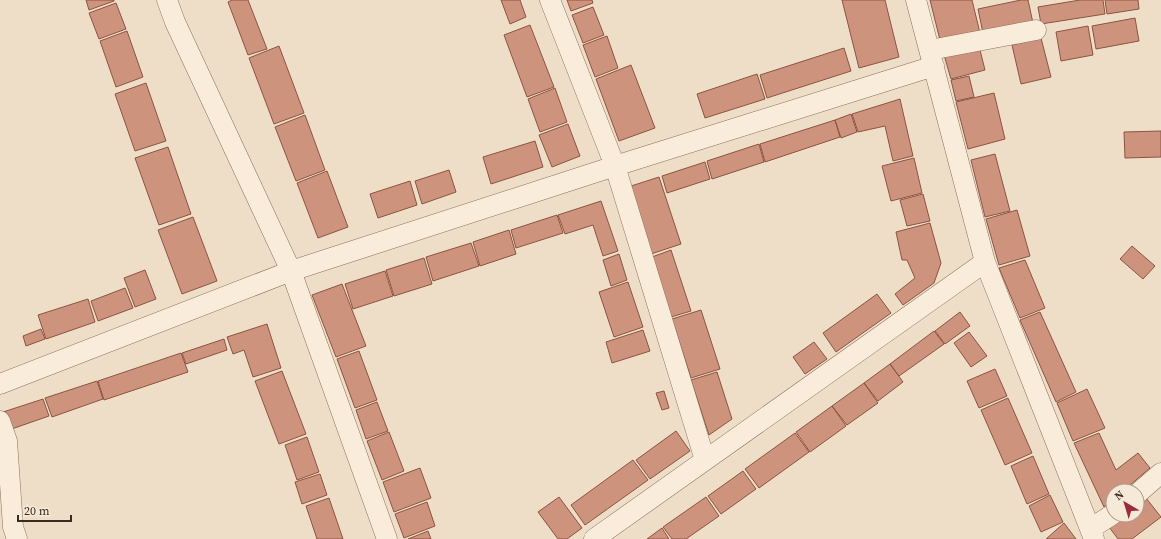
<svg xmlns="http://www.w3.org/2000/svg" width="1161" height="539" font-family="'Source Serif 4',serif">
  <style>
    .building { fill: #ce937c; stroke: #8b5441 }
    .lines { fill: none; stroke-linecap: round; stroke-linejoin: round }
    .minor-casing { stroke: #8c6f5c; stroke-width: 21 }
    .minor { stroke: #faecdb; stroke-width: 20 }
  </style>
  <rect width="100%" height="100%" fill="#efdec7"/>
  <path class="building" d="M 86,0 L 114,0 L 114,1 L 89,10 Z
    M 232,0 L 248,0 L 267,49 L 248,55 L 228,2 Z
    M 501,0 L 520,0 L 526,17 L 510,24 Z
    M 567,0 L 592,0 L 593,3 L 571,11 Z
    M 842,0 L 885,0 L 899,57 L 859,68 Z
    M 930,0 L 972,0 L 980,33 L 941,44 Z
    M 1021,0 L 1028,0 L 1033,23 L 983,33 L 978,9 Z
    M 1080,0 L 1103,0 L 1105,14 L 1041,24 L 1038,7 Z
    M 1105,0 L 1138,0 L 1139,9 L 1107,14 Z
    M 116,3 L 126,29 L 99,39 L 89,13 Z
    M 593,7 L 604,35 L 583,43 L 572,15 Z
    M 1135,18 L 1139,41 L 1096,49 L 1092,26 Z
    M 530,25 L 554,87 L 527,97 L 504,35 Z
    M 1088,26 L 1093,55 L 1061,61 L 1056,32 Z
    M 127,31 L 143,77 L 116,87 L 100,41 Z
    M 607,36 L 618,68 L 595,77 L 583,45 Z
    M 1041,38 L 1051,77 L 1021,84 L 1012,45 Z
    M 279,46 L 304,113 L 274,124 L 249,58 Z
    M 979,46 L 985,70 L 951,79 L 944,55 Z
    M 844,48 L 851,71 L 767,98 L 760,75 Z
    M 631,65 L 655,128 L 619,141 L 596,79 Z
    M 757,74 L 765,99 L 705,118 L 697,94 Z
    M 969,76 L 974,97 L 956,101 L 951,80 Z
    M 146,83 L 166,141 L 135,151 L 115,94 Z
    M 555,88 L 567,122 L 540,132 L 528,99 Z
    M 994,93 L 1005,139 L 968,149 L 956,102 Z
    M 900,99 L 913,156 L 893,161 L 885,126 L 858,132 L 852,114 Z
    M 851,114 L 857,132 L 841,138 L 835,120 Z
    M 305,115 L 325,170 L 296,181 L 275,127 Z
    M 835,120 L 840,137 L 765,162 L 760,144 Z
    M 568,124 L 580,156 L 552,167 L 539,135 Z
    M 1161,131 L 1161,157 L 1125,158 L 1124,132 Z
    M 535,141 L 543,167 L 491,184 L 483,157 Z
    M 759,144 L 764,162 L 712,179 L 707,161 Z
    M 168,147 L 191,214 L 159,225 L 135,158 Z
    M 995,154 L 1010,211 L 985,217 L 971,160 Z
    M 914,158 L 922,193 L 891,201 L 882,166 Z
    M 705,162 L 710,179 L 667,193 L 662,176 Z
    M 449,170 L 456,192 L 422,204 L 415,181 Z
    M 327,171 L 348,227 L 318,238 L 297,183 Z
    M 659,177 L 681,244 L 651,254 L 628,187 Z
    M 410,181 L 417,205 L 378,218 L 370,194 Z
    M 923,194 L 930,221 L 907,226 L 900,200 Z
    M 601,201 L 618,251 L 603,256 L 593,225 L 565,234 L 558,215 Z
    M 1017,210 L 1030,256 L 999,265 L 986,219 Z
    M 557,215 L 563,233 L 516,248 L 511,230 Z
    M 193,217 L 217,281 L 182,294 L 158,230 Z
    M 930,223 L 941,263 L 934,283 L 903,305 L 895,294 L 915,278 L 907,260 L 902,260 L 896,232 Z
    M 509,230 L 516,254 L 480,266 L 473,242 Z
    M 471,243 L 479,266 L 433,281 L 426,257 Z
    M 1132,246 L 1155,266 L 1143,279 L 1120,259 Z
    M 671,250 L 691,311 L 671,317 L 652,257 Z
    M 619,254 L 627,280 L 611,286 L 603,260 Z
    M 424,258 L 432,284 L 394,296 L 386,270 Z
    M 1025,260 L 1045,308 L 1020,318 L 999,268 Z
    M 145,270 L 156,299 L 135,307 L 124,278 Z
    M 385,271 L 393,296 L 353,309 L 345,284 Z
    M 628,282 L 643,327 L 614,337 L 599,292 Z
    M 342,284 L 366,346 L 336,357 L 312,295 Z
    M 125,288 L 133,308 L 98,321 L 91,301 Z
    M 877,294 L 891,313 L 836,352 L 823,333 Z
    M 88,299 L 95,322 L 46,339 L 38,315 Z
    M 701,310 L 720,369 L 691,378 L 672,319 Z
    M 960,312 L 970,326 L 945,344 L 935,331 Z
    M 1040,312 L 1076,392 L 1056,402 L 1020,320 Z
    M 267,324 L 281,368 L 253,377 L 244,350 L 233,354 L 227,337 Z
    M 41,329 L 45,339 L 26,346 L 23,336 Z
    M 643,330 L 650,351 L 612,363 L 606,342 Z
    M 934,331 L 944,344 L 899,376 L 890,364 Z
    M 969,332 L 987,356 L 971,367 L 954,343 Z
    M 224,339 L 227,350 L 186,364 L 182,353 Z
    M 814,342 L 827,359 L 805,374 L 793,357 Z
    M 359,351 L 377,400 L 355,408 L 337,359 Z
    M 181,353 L 188,372 L 104,400 L 98,381 Z
    M 890,364 L 903,382 L 878,401 L 864,383 Z
    M 995,369 L 1007,396 L 979,408 L 967,381 Z
    M 282,371 L 306,434 L 279,444 L 255,381 Z
    M 717,372 L 732,419 L 709,435 L 691,380 Z
    M 97,381 L 103,399 L 52,417 L 45,398 Z
    M 864,383 L 878,403 L 847,425 L 832,406 Z
    M 1087,389 L 1105,428 L 1073,441 L 1057,403 Z
    M 664,391 L 669,408 L 662,410 L 656,393 Z
    M 1008,398 L 1032,453 L 1005,465 L 981,410 Z
    M 43,399 L 49,416 L 6,431 L 0,413 Z
    M 377,402 L 388,431 L 366,439 L 356,410 Z
    M 832,406 L 846,426 L 810,452 L 796,432 Z
    M 676,431 L 690,451 L 650,479 L 636,460 Z
    M 389,432 L 404,471 L 382,480 L 367,441 Z
    M 795,433 L 809,452 L 759,488 L 745,469 Z
    M 1099,433 L 1116,470 L 1138,453 L 1150,468 L 1123,491 L 1113,491 L 1113,500 L 1104,507 L 1074,443 Z
    M 307,437 L 319,472 L 297,480 L 285,445 Z
    M 1033,456 L 1049,494 L 1027,504 L 1011,466 Z
    M 633,460 L 648,480 L 585,525 L 571,505 Z
    M 420,468 L 431,498 L 394,512 L 383,482 Z
    M 743,471 L 756,489 L 721,514 L 708,496 Z
    M 320,474 L 327,495 L 302,504 L 295,482 Z
    M 1050,495 L 1063,522 L 1041,532 L 1029,506 Z
    M 559,497 L 582,528 L 567,539 L 558,539 L 538,512 Z
    M 706,497 L 719,516 L 686,539 L 672,539 L 663,527 Z
    M 329,498 L 343,539 L 317,539 L 306,506 Z
    M 1146,498 L 1161,517 L 1132,539 L 1118,539 L 1109,527 L 1124,515 L 1137,515 L 1137,505 Z
    M 427,502 L 435,526 L 404,538 L 395,514 Z
    M 1064,523 L 1076,539 L 1046,539 Z
    M 662,528 L 669,539 L 647,539 Z
    M 428,531 L 431,539 L 408,539 Z"/>
  <g class="lines">
    <defs>
      <path id="minor" d="M 167,0 L 175,22 L 291,271 L 387,539
        M 550,0 L 615,166 L 705,460
        M 916,0 L 985,262 L 1094,539
        M 930,50 L 1036,30
        M 0,384 L 291,271 L 615,166 L 934,66
        M 0,421 L 7,441 L 13,527 L 17,539
        M 1137,494 L 1161,473
        M 1090,529 L 1113,514
        M 594,539 L 985,262"/>
    </defs>
    <use href="#minor" class="minor-casing"/>
    <use href="#minor" class="minor"/>
  </g>
  <g transform="translate(1125 503) rotate(322)"><circle r="19" fill="#f6e9d7" stroke="#ac9c8e"/>
  <path d="M0-3L7 15L0 10L-7 15Z" fill="#9c2b3b"/>
  <text y="-6" font-size="11" font-weight="bold" text-anchor="middle" fill="#3c2920">N</text>
  </g>
  <path d="M18 515v6h53v-6" fill="none" stroke="#3c2920" stroke-width="2"/>
  <text x="24" y="515" font-size="12" fill="#3c2920" stroke="#f6e9d7" stroke-width="3" paint-order="stroke">20 m</text>
</svg>
